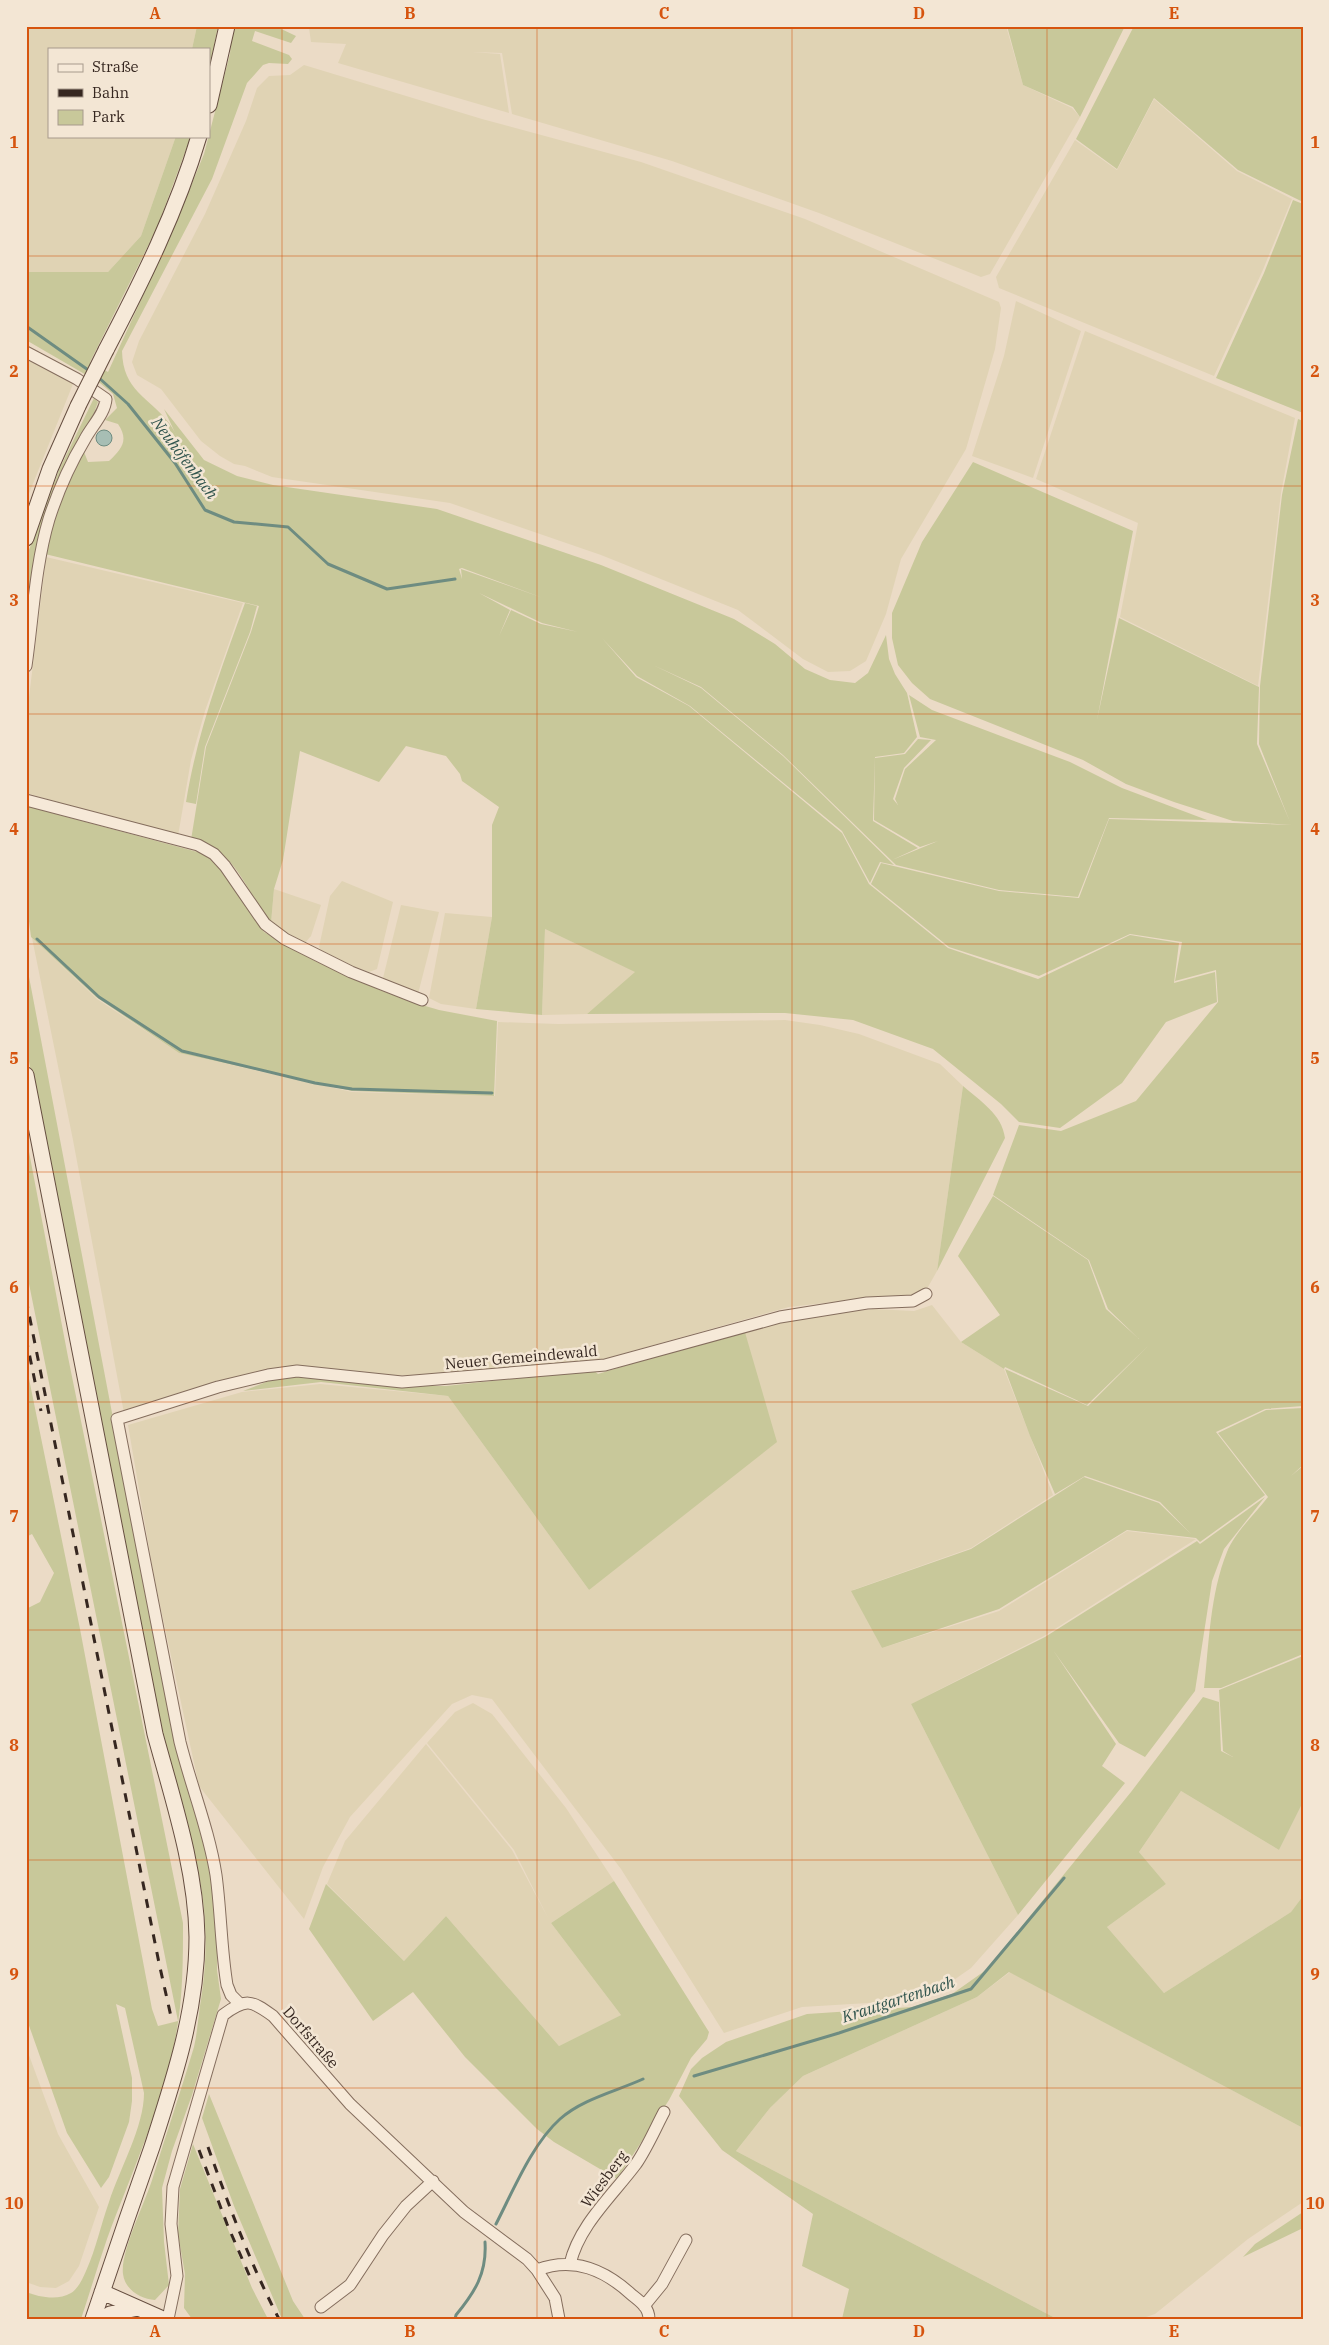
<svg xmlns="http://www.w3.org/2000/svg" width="1329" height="2345" font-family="'IBM Plex Serif',serif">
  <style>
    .farmland { fill: #e0d3b4 }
    .green { fill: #c8c89a; fill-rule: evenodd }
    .water { fill: #a7beb4; stroke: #6e8c81 }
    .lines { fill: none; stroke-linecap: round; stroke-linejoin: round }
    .stream { stroke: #6e8c81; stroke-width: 3 }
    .street-casing { stroke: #846d5d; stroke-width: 13 }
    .secondary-casing { stroke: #664e40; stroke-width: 17 }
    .street { stroke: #f6e9d8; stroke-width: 11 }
    .secondary { stroke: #f6e9d8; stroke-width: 15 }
    .rail { stroke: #362720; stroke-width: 3; stroke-dasharray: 9 9; stroke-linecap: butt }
    .secondary-bridge-casing { stroke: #664e40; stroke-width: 17; stroke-linecap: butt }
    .secondary-bridge { stroke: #f6e9d8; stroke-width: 15 }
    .grid { fill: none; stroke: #d6540e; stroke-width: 1; stroke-opacity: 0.55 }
    .labels { text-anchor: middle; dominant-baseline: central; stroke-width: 5; stroke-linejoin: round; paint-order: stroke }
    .street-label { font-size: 15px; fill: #362720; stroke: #f3e6d4 }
    .water-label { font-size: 16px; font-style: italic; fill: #30544d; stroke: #f3e6d4 }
    .neatline { fill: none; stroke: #d6540e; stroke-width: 2 }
    .grid-label { font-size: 16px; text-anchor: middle; font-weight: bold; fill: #d6540e }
  </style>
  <rect width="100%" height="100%" fill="#ebdbc6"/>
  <path class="farmland" d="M 26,26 L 197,26 L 192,49 L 49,49 L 49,136 L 176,136 L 141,236 L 108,272 L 26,272 Z
    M 306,26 L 1006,26 L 1023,85 L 1072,108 L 1080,117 L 990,274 L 981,277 L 819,213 L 672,161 L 512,114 L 502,53 L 472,52 L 500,54 L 509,113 L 338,63 L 346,44 L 311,42 L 309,28 Z
    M 304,65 L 482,119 L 641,162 L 805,219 L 999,302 L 1001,308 L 995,349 L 966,449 L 901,559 L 886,614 L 866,661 L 850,671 L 828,672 L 803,659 L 738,610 L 601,555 L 450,503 L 272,477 L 245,466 L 234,464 L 220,456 L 201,441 L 161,389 L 137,375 L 132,362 L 139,341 L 205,214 L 246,121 L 257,88 L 269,76 L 290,75 Z
    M 1154,99 L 1237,171 L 1292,199 L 1262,272 L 1214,376 L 999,288 L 996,277 L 1075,140 L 1117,170 Z
    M 1016,301 L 1081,331 L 1033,478 L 972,456 L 1004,356 Z
    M 1085,331 L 1295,418 L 1281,493 L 1258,686 L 1120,617 L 1138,523 L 1036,479 Z
    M 26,359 L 73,384 L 26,501 Z
    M 46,557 L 243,603 L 205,711 L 191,760 L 178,836 L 26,793 L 26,722 Z
    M 342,881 L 393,902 L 377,969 L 369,972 L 324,956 L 319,947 L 330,896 Z
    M 274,889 L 321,905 L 311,936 L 304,944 L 294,942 L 271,923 Z
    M 401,905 L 439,912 L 418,994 L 382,982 Z
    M 445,913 L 492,917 L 476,1009 L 441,1004 L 429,998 Z
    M 545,929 L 636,972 L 587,1014 L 542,1015 Z
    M 32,938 L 97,999 L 179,1053 L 352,1092 L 495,1096 L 498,1022 L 558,1024 L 785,1020 L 820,1025 L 859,1034 L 940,1064 L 963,1086 L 937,1271 L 928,1287 L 912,1297 L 877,1297 L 789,1307 L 604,1359 L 448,1376 L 378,1375 L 296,1368 L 124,1413 L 73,1140 Z
    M 932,1305 L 961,1342 L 1004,1369 L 1053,1495 L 971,1548 L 853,1590 L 882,1648 L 999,1611 L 1127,1531 L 1196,1539 L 1044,1636 L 911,1704 L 1018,1915 L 971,1968 L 941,1989 L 920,1996 L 868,2003 L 802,2007 L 724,2033 L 621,1869 L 492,1699 L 472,1695 L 452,1704 L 350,1817 L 323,1867 L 304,1919 L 199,1786 L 154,1577 L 128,1425 L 242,1392 L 320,1384 L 448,1396 L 589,1590 L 744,1329 L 796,1318 L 873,1309 L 914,1311 Z
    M 473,1703 L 492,1714 L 566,1808 L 614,1881 L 551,1923 L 621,2015 L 559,2046 L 446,1916 L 404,1961 L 327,1884 L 345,1841 L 426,1744 L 512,1850 L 548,1918 L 514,1850 L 427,1743 L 455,1712 Z
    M 1181,1791 L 1279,1850 L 1303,1802 L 1303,1896 L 1291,1912 L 1164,1993 L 1107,1927 L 1166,1884 L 1139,1852 Z
    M 1010,1972 L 1303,2128 L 1303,2202 L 1248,2239 L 1155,2314 L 1140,2319 L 1057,2319 L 736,2151 L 770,2108 L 803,2076 L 977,1997 Z
    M 26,2047 L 58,2134 L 99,2207 L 79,2266 L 69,2281 L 56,2288 L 40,2287 L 26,2282 Z"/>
  <path class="green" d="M 197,26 L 218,26 L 209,70 L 209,49 L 192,49 Z
    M 232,26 L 275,26 L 296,36 L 291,43 L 255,31 L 252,41 L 289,55 L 292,59 L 288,64 L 269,63 L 263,65 L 247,83 L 212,179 L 122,351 C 123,391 148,396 169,423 C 178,435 183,452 190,465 L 164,409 L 204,460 L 237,476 L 273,485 L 437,509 L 601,565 L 734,619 L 775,644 L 805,669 L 830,680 L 855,683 L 868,673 L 886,635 L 889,659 L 895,674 L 907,693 L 917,737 L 904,753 L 875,757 L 873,821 L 918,848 L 892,860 L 938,841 L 920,847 L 874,820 L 875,758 L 905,754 L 918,739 L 931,740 L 904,768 L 893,799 L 898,805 L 895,799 L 905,769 L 936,740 L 920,737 L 909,695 L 932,710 L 1070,762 L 1122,788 L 1207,820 L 1109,818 L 1078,897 L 999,890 L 896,865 L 783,755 L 701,687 L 653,665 L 701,688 L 783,756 L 894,865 L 880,862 L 870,883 L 842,831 L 690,706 L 637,676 L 602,638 L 636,677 L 689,706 L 842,833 L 869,884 L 948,948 L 1038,979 L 1130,935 L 1179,943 L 1174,983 L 1215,972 L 1217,1002 L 1166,1022 L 1122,1083 L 1060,1128 L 1019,1122 L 1001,1104 L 933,1049 L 853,1020 L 785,1013 L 587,1014 L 635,972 L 545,929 L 542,1015 L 476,1009 L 492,917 L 492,825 L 499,807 L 462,781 L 460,774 L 446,756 L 406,746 L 379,782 L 300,751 L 283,860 L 274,889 L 271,923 C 254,903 238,862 217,851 C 209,846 199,844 191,840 L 206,747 L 251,632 L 259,606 L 45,554 C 52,518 67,485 84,452 L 88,462 L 109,461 C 122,449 129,440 118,424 L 105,420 L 117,408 L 113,394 L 100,383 L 26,340 L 26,272 L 108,272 L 141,236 L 176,136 L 191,136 L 157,228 L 90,362 L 108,372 L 173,230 L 204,154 L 230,54 ZM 462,568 L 543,598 L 606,616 L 543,598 L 461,569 L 462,579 L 459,569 ZM 479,593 L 542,623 L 578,632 L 541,624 L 511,610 L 499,636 L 510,610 Z
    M 1007,26 L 1125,26 L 1080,117 L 1073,107 L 1023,85 Z
    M 1134,26 L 1303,26 L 1303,202 L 1238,170 L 1154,98 L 1117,169 L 1076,139 Z
    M 1293,200 L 1303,204 L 1303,413 L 1216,378 L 1264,273 Z
    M 94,398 L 98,402 L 90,423 L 57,487 L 26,633 L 26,558 L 59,470 Z
    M 1298,419 L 1303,421 L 1303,1406 L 1265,1409 L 1216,1432 L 1265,1495 L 1200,1542 L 1196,1538 L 1127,1530 L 999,1609 L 882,1648 L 851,1591 L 971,1549 L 1084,1477 L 1159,1503 L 1191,1534 L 1160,1502 L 1085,1476 L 1055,1494 L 1030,1436 L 1005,1369 L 1088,1406 L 1148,1346 L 1087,1405 L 1005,1367 L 1004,1369 L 961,1342 L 1000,1315 L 958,1256 L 993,1196 L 1088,1260 L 1106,1309 L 1139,1339 L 1108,1309 L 1089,1260 L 993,1195 L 1019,1125 L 1061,1131 L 1136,1101 L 1218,1002 L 1216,970 L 1175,981 L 1182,942 L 1130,934 L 1039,976 L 949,947 L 871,884 L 881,863 L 999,891 L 1079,898 L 1109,819 L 1292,825 L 1233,821 L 1174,802 L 1126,784 L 1083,760 L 930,699 L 912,683 L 898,665 L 892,638 L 892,613 L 922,542 L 973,462 L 1133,531 L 1097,720 L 1119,618 L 1259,687 L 1257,744 L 1290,822 L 1259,744 L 1260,686 L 1282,495 Z
    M 245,603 L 257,606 L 250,632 L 205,747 L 196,804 L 186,802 C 197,733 221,669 245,603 Z
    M 26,806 L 205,854 L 223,867 L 264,932 L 315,961 L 382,991 L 422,1005 L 439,1010 L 497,1021 L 494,1096 L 352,1091 L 179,1053 L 96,997 L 31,937 L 26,898 Z
    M 26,961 L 168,1707 L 192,1805 L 204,1831 L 218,1919 L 217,1970 L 221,1999 L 192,2095 L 172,2151 L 162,2188 L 164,2242 L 169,2285 L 155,2300 C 141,2299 125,2290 123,2274 C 120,2252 146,2201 153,2177 C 166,2134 181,2091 194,2047 C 197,2034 198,2020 200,2006 C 215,1917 198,1854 169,1770 L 47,1159 L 26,1045 Z
    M 963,1086 C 980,1101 1002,1114 1005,1138 L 937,1271 Z
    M 26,1136 L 68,1357 L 183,1923 C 183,1962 183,2001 175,2040 C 161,2109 131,2174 107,2239 C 98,2265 90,2292 81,2319 L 26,2319 L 26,2292 C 39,2297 58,2301 71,2293 C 78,2289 83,2278 86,2271 C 96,2249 101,2224 109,2202 C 120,2168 144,2127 144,2093 L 125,2008 L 116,2004 L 132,2078 L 132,2101 L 129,2122 L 109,2177 L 101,2188 L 67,2133 L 26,2017 L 26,1609 L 40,1602 L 54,1573 L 32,1534 L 26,1537 L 26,1364 L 80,1629 L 152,2009 L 158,2026 L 178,2021 L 26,1269 Z
    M 744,1329 L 777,1442 L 589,1590 L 448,1396 L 321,1382 L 243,1391 L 284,1375 L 385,1386 L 446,1386 L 593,1370 L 598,1374 Z
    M 1303,1408 L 1303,1465 L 1291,1476 L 1303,1466 L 1303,1654 L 1221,1688 L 1204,1688 C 1209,1644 1210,1594 1227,1552 C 1235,1532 1255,1514 1268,1497 L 1218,1433 L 1266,1410 Z
    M 1265,1497 L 1224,1549 L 1212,1581 L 1195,1691 L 1145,1757 L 1119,1743 L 1053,1650 L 1116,1744 L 1102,1766 L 1125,1783 L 1018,1915 L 911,1704 L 1045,1637 L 1197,1541 L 1200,1544 Z
    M 1303,1656 L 1303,1802 L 1279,1850 L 1181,1791 L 1139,1852 L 1166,1884 L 1107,1927 L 1164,1993 L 1291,1912 L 1303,1896 L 1303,2128 L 1009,1972 L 977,1997 L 803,2076 L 770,2108 L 736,2151 L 1057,2319 L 842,2319 L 849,2289 L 802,2266 L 813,2214 L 722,2150 L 679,2096 L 691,2069 L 702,2058 L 726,2042 L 807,2014 L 912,2007 L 952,1994 L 986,1970 L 1131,1792 L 1203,1697 L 1219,1702 L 1221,1751 L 1233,1757 L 1223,1751 L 1219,1690 Z
    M 614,1881 L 709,2032 L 707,2039 L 691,2058 L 669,2100 L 617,2179 L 554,2142 L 537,2129 L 465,2057 L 413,1992 L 373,2021 L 309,1929 L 326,1884 L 404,1961 L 446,1916 L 559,2046 L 621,2015 L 551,1923 Z
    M 209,2094 L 293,2301 L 305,2319 L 282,2319 L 234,2206 L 202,2118 Z
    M 193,2144 L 252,2288 L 268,2319 L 192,2319 L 184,2308 L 185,2274 L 178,2234 L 180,2189 Z
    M 1303,2212 L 1303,2228 L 1243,2257 L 1255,2244 Z"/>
  <path class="water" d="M96 438a8 8 0 1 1 16 0a8 8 0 1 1-16 0Z"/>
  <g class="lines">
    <path class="stream" d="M 26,326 L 91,372
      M 98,377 L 128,404 L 175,463 L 205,510 L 234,522 L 288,527 L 328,564 L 387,589 L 455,579
      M 37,939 L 99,997 L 182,1051 L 315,1083 L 352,1089 L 492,1093
      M 694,2076 L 839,2033 L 971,1989 L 1064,1878
      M 496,2224 C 513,2191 532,2144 560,2119 C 582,2099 617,2091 643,2079
      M 455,2319 L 456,2315 C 475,2292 487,2273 485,2242"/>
    <defs>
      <path id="street" d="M 26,352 L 77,379 L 106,399 C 105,413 92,426 85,439 C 70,464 58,491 49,519 C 35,566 33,618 26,666
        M 26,800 L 198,845 L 214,854 L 225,866 L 265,924 L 285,939 L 351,972 L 422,1000
        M 240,2004 L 231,1995 L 227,1985 C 221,1949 221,1912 216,1875 C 209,1830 191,1786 180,1742 L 117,1419 L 218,1387 L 268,1375 L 297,1371 L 402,1382 L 605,1365 L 780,1317 L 867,1303 L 913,1301 L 926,1294
        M 570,2264 C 579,2225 613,2195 636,2164 C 647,2148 655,2129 664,2112
        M 537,2270 C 574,2256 605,2270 632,2295 C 641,2302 649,2308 649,2319
        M 644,2306 L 662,2284 L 686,2240
        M 321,2307 L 350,2285 L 383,2235 L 406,2206 L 433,2181
        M 168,2319 L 177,2276 L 171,2224 L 173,2187 L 223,2015 C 246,1998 251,2000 273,2016 L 350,2104 L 464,2212 L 527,2259 L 537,2270 L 555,2298 L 559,2319"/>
      <path id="secondary" d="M 209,105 L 227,26
        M 106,350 C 142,281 177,211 199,136
        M 26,538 L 50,469 L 78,406
        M 26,1075 L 155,1734 C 173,1800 196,1869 197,1937 C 197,2010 174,2079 152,2147 C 132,2204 112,2262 93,2319
        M 102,2292 L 163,2319
        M 105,2319 L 110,2314 L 138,2308"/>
    </defs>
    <use href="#street" class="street-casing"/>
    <use href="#secondary" class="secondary-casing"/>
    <use href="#street" class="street"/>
    <use href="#secondary" class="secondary"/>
    <path class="rail" d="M 26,1299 L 159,1963 L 172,2021
      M 26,1338 L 41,1411
      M 208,2147 C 229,2206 250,2263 279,2319
      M 199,2150 L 227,2224 L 250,2277"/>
    <defs>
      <path id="secondary-bridge" d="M 78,406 L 106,350"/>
    </defs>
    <use href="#secondary-bridge" class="secondary-bridge-casing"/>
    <use href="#secondary-bridge" class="secondary-bridge"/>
  </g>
  <path class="grid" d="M 282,26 L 282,2319M 537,26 L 537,2319M 792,26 L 792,2319M 1047,26 L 1047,2319M 26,256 L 1303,256M 26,486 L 1303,486M 26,714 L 1303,714M 26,944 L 1303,944M 26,1172 L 1303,1172M 26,1402 L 1303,1402M 26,1630 L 1303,1630M 26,1860 L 1303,1860M 26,2088 L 1303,2088"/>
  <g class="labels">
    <g class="street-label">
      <text transform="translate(521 1357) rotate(-5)">Neuer Gemeindewald</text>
      <text transform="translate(311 2037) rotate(49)">Dorfstraße</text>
      <text transform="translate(604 2179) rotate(-53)">Wiesberg</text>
    </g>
    <g class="water-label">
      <text transform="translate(185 458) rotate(53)">Neuhöfenbach</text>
      <text transform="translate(898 1999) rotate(-18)">Krautgartenbach</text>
    </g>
  </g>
  <rect width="1329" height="2345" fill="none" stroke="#f3e6d4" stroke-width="55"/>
  <rect x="48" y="48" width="162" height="90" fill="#f3e6d4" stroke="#a79a8c"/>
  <rect x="58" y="64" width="25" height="8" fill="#f6e9d8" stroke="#a79a8c"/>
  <text x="92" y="72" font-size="15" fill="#362720">Straße</text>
  <rect x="58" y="89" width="25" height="8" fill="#362720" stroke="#a79a8c"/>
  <text x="92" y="98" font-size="15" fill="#362720">Bahn</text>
  <rect x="58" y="110" width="25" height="15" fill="#c8c89a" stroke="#a79a8c"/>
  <text x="92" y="122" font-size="15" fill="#362720">Park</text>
  <rect x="28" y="28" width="1274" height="2290" class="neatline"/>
  <g class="grid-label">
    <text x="155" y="19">A</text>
    <text x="410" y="19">B</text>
    <text x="664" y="19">C</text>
    <text x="919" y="19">D</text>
    <text x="1174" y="19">E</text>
    <text x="14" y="148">1</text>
    <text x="1315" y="148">1</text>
    <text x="14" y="377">2</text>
    <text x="1315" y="377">2</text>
    <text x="14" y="606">3</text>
    <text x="1315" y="606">3</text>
    <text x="14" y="835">4</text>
    <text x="1315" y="835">4</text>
    <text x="14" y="1064">5</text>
    <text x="1315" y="1064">5</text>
    <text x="14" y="1293">6</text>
    <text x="1315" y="1293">6</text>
    <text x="14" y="1522">7</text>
    <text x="1315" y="1522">7</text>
    <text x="14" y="1751">8</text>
    <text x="1315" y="1751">8</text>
    <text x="14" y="1980">9</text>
    <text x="1315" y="1980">9</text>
    <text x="14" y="2209">10</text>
    <text x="1315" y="2209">10</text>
    <text x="155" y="2337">A</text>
    <text x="410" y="2337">B</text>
    <text x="664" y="2337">C</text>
    <text x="919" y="2337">D</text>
    <text x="1174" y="2337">E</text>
  </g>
</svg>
